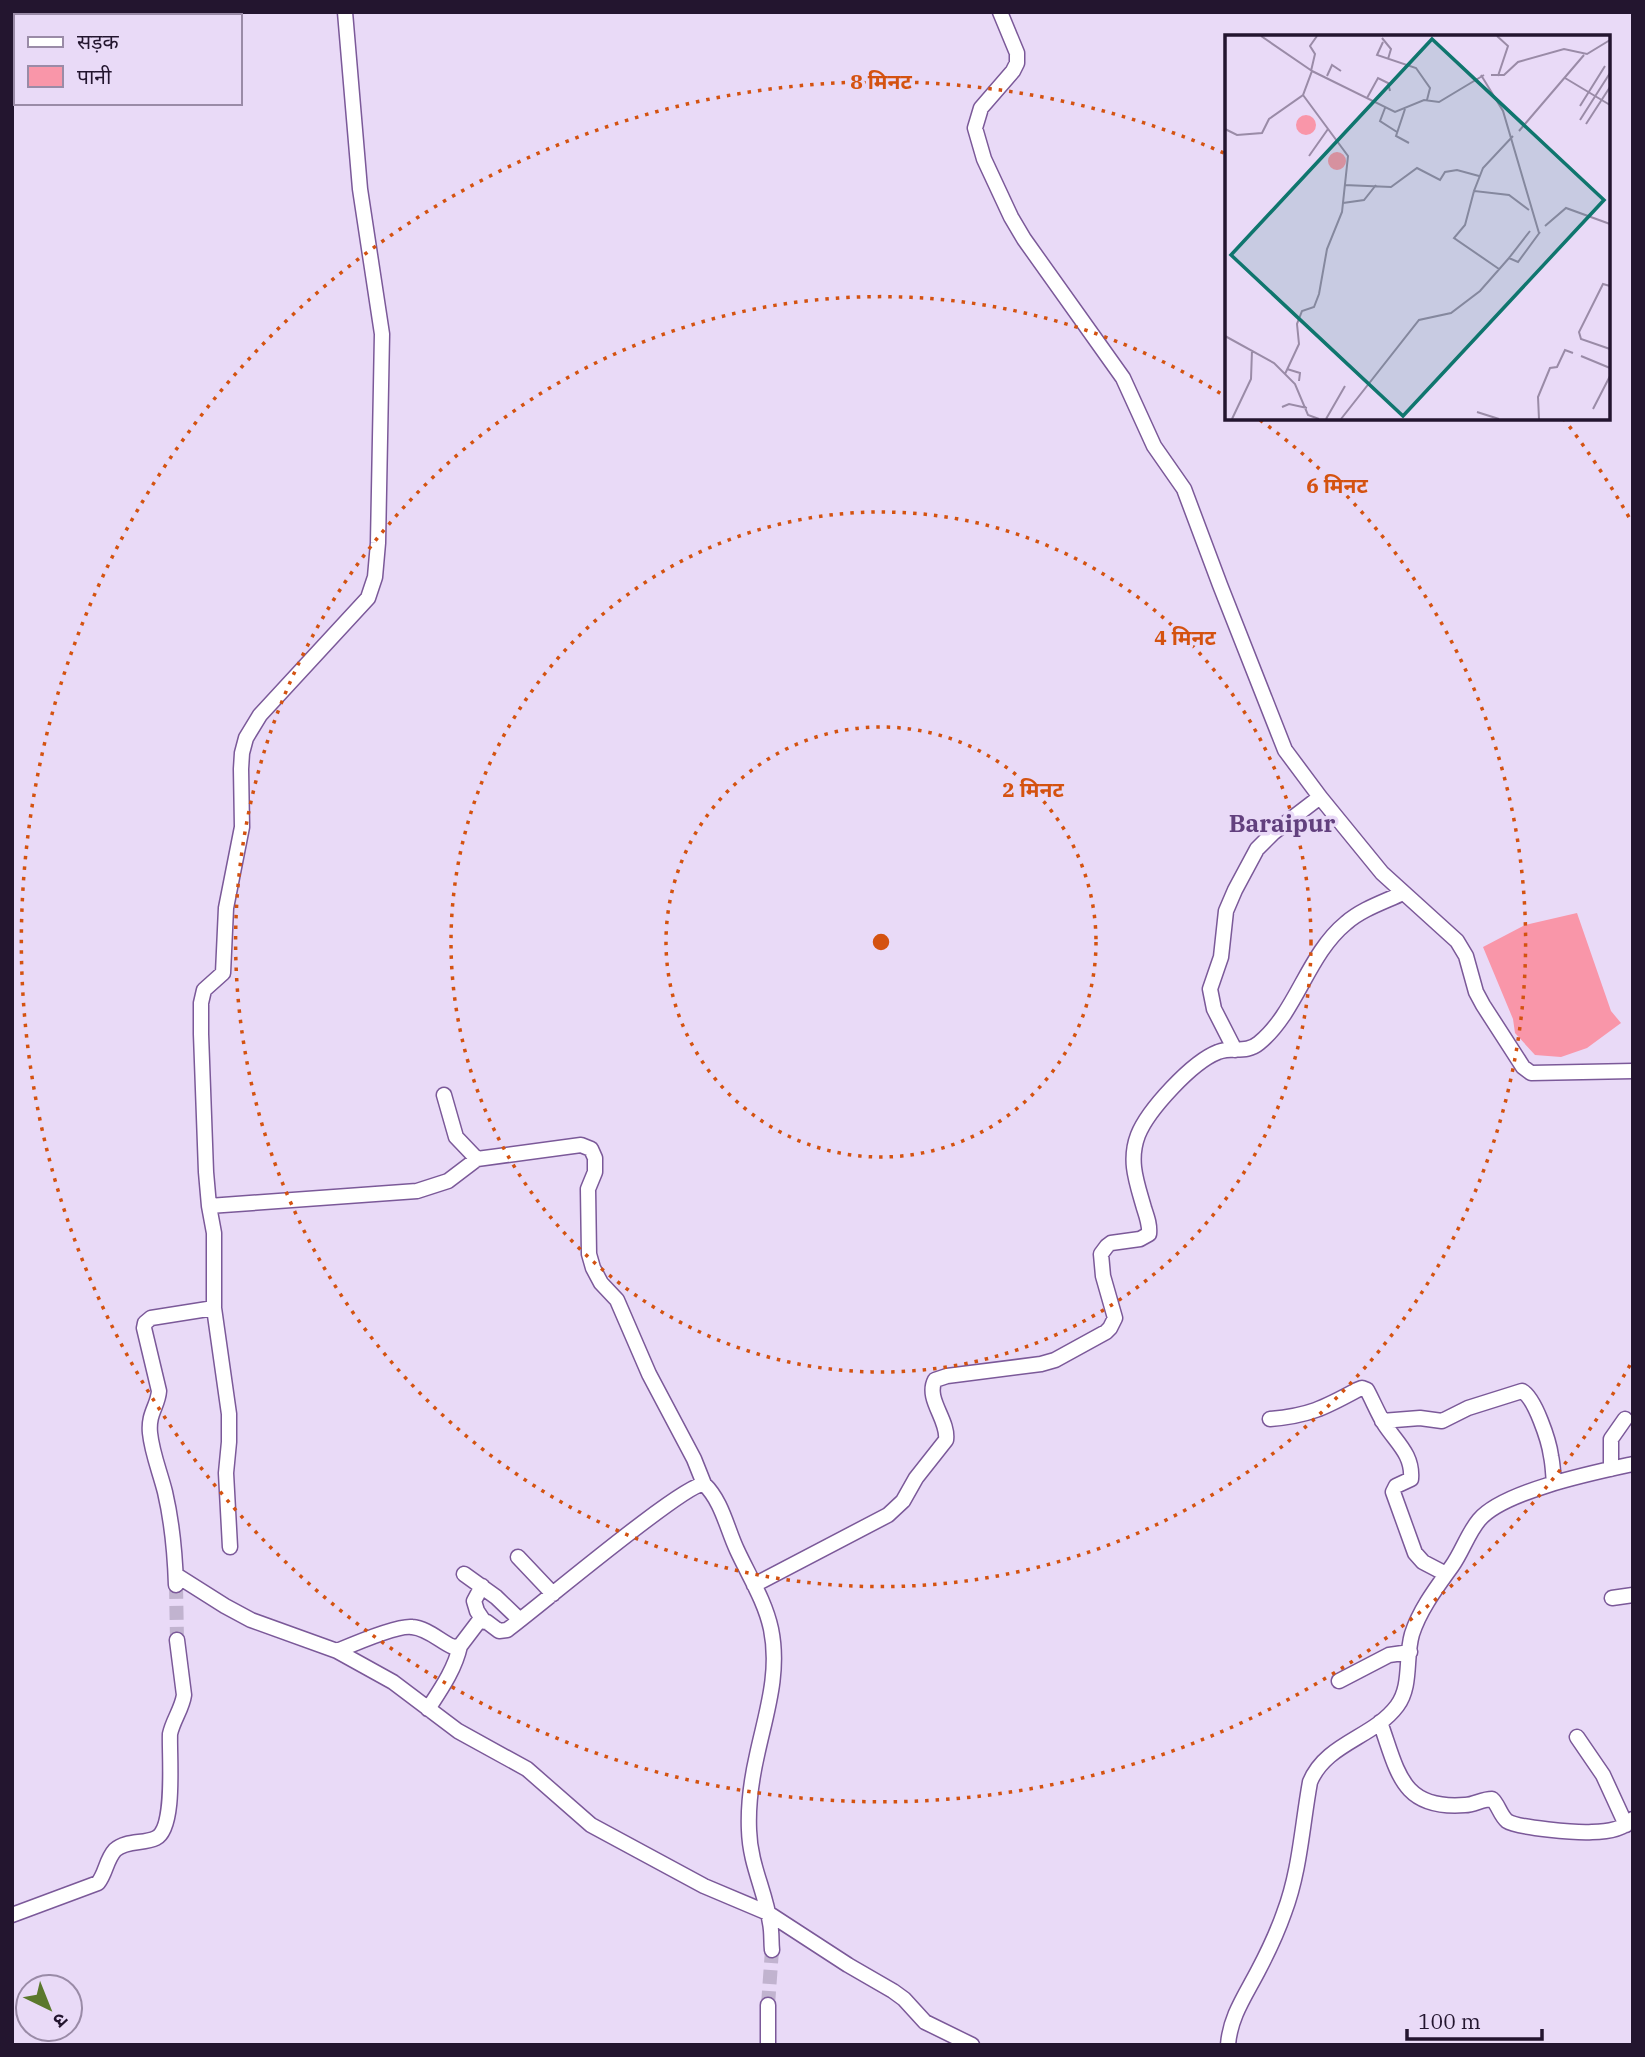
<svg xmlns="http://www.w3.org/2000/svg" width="1645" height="2057" font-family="'IBM Plex Serif','Noto Sans Devanagari',serif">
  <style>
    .water { fill: #f996a9 }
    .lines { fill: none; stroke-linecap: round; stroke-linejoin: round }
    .minor-tunnel { stroke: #c1b3cf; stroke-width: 14; stroke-dasharray: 14 7; stroke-linecap: butt }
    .minor-casing { stroke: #7b5999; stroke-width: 17 }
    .minor { stroke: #fff; stroke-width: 14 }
    .ring { fill: none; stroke: #d45210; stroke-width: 3.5; stroke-dasharray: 3.5 7 }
    .labels { text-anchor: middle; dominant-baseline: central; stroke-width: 7; stroke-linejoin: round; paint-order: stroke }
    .quarter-label { font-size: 24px; font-weight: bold; fill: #62407e; stroke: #e9daf7 }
    .inset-road { fill: none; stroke: #9a8ba7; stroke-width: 2 }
    .view { fill: #0f766e; fill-opacity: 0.15; stroke: #0f766e; stroke-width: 3.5 }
    .inset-edge { fill: none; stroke: #23152f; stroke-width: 3.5 }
    .centre { fill: #d45210; stroke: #e9daf7; stroke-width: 3.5 }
    .ring-label { font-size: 21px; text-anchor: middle; font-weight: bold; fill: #d45210; stroke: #e9daf7; stroke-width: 7; stroke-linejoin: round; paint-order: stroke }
  </style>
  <rect width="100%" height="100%" fill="#e9daf7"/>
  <path class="water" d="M 1577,913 L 1611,1011 L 1621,1023 L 1587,1048 L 1561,1057 L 1535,1055 L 1515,1033 L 1513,1019 L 1483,947 L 1525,925 Z"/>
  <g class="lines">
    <path class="minor-tunnel" d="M 176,1585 L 177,1640
      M 768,2005 L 772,1950"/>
    <defs>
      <path id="minor" d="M 1000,12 L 1017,53 L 1017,63 L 1013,71 L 981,108 L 975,128 L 984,159 L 1011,217 L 1024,239 L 1123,378 L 1154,446 L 1184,489 L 1220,585 L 1285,750 L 1320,797 L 1382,873 L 1457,941 L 1466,956 L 1476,992 L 1483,1005 L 1523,1067 L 1531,1073 L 1633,1071
        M 1235,1050 L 1214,1009 L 1210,989 L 1221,957 L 1226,911 L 1235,890 L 1257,849 L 1273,833 L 1320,797
        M 444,1095 L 456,1137 L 477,1159
        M 209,1206 L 417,1191 L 448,1181 L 477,1159 L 581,1145 L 591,1149 L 595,1158 L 595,1172 L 588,1189 L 589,1254 L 593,1268 L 601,1283 L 617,1300 L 649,1374 L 694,1459 L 704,1484
        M 214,1308 L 229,1414 L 229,1442 L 226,1473 L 230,1547
        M 1270,1419 C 1308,1416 1324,1408 1357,1390 L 1362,1388 L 1367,1390 C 1373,1401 1378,1414 1385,1425 C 1397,1443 1413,1455 1411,1479 L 1396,1486 L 1393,1492 L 1415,1553 L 1423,1562 L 1446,1574
        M 1382,1421 L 1420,1418 L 1442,1421 L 1468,1408 L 1522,1391 C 1535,1398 1549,1441 1551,1456 C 1553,1465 1553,1474 1554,1483
        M 1611,1469 L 1611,1439 L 1625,1419
        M 518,1557 L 553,1594
        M 464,1574 L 496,1597 L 520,1620
        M 176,1575 L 225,1606 L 251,1620 L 337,1651 L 393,1682 L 458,1731 L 527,1769 L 591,1825 L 704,1886 L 768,1913 L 848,1965 L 893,1991 L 904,1999 L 925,2022 L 972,2045
        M 176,1585 C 175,1554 172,1522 165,1492 C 160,1472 152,1453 150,1433 C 148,1413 158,1406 159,1391 L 144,1328 L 145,1323 L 151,1318 L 214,1308 L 214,1233 L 209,1206 L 206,1172 L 201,1034 L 201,1003 L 204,990 L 223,973 L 226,908 L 242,827 L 241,769 L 242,753 L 246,738 L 260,715 L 368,598 L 375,577 L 378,543 L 382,334 L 360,189 L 345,12
        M 754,1585 L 888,1515 L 903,1501 L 916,1478 L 946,1440 C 949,1420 925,1399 935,1380 L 947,1376 L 1041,1364 L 1055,1360 L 1106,1332 L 1110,1328 L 1115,1318 L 1103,1276 L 1101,1254 L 1107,1246 L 1111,1243 L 1140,1239 L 1149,1234 C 1150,1225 1147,1217 1144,1208 C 1137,1183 1128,1161 1138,1135 C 1148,1110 1192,1062 1218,1052 C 1232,1046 1246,1054 1259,1043 C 1297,1012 1307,955 1346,923 C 1362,909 1384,902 1403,893
        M 482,1586 L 474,1601 L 477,1611 L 483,1620
        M 1612,1598 L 1633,1595
        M 337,1651 C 351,1645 398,1625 412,1627 C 427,1628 440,1641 453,1647 L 460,1646 L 479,1621 L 487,1622 L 499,1631 L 507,1630 C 536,1609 683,1484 704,1484 C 722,1501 727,1529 737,1550 C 749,1576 765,1601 771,1629 C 780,1673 766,1713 757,1755 C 752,1777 748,1807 749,1830 C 750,1865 765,1890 770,1923 C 772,1932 771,1941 772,1950
        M 1339,1681 L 1389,1655 L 1410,1652
        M 428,1709 C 441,1689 455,1669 460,1646
        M 1380,1722 C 1398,1772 1401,1810 1465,1805 C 1474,1805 1482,1799 1492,1799 C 1498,1804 1500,1815 1507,1821 C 1517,1828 1578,1833 1592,1832 C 1606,1832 1623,1829 1633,1819
        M 1577,1737 L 1603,1775 L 1626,1825
        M 12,1915 L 98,1883 C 106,1873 106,1860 115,1850 C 126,1840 144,1844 156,1838 C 176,1828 169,1755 170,1734 C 173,1720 182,1709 184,1695 L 177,1640
        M 768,2045 L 768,2005
        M 1228,2045 C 1230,2017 1245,1996 1258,1971 C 1268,1952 1277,1933 1284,1913 C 1300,1871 1302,1826 1310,1782 C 1326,1743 1373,1738 1397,1706 C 1412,1686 1405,1658 1412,1634 C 1420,1609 1437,1587 1452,1566 C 1462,1552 1468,1533 1479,1520 C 1503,1491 1596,1472 1633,1464"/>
    </defs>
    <use href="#minor" class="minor-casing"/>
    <use href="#minor" class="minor"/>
  </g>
  <g class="ring">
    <circle cx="881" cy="942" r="215"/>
    <circle cx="881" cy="942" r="430"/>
    <path d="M1260 420A645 645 0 1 1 1223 395"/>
    <path d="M1630 1365A860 860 0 1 1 1224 153M1563 418A860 860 0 0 1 1630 519"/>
  </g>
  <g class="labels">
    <g class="quarter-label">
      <text x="1282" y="823">Baraipur</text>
    </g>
  </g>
  <g transform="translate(1225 35)">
    <rect width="385" height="385" fill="#e9daf7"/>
    <path d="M71 90a10 10 0 1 1 20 0a10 10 0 1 1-20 0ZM103 126a9 9 0 1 1 18 0a9 9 0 1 1-18 0Z" fill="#f996a9"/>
    <path class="inset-road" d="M 36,1 L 87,36M 272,1 L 283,11 L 273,41M 157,3 L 166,14 L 163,24M 158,7 L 152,20 L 191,33 L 205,53 L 202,65M 86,36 L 90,19 L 85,11 L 92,1M 256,40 L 278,76 L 314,198M 266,40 L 279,40 L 293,27 L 339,14 L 362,19 L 385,5M 102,41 L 107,30 L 116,36M 340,43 L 385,70M 142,63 L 153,43 L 163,48 L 165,56M 355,71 L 380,31M 160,73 L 155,86 L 172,97M 180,74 L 171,101 L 184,108M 355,85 L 385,38M 361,89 L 385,52M 0,94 L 12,100 L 37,98 L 44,84 L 78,60 L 87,36 L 170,77 L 199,65 L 214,67 L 259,40M 294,96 L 359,20M 288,101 L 258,133 L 249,156 L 284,160 L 304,175M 84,121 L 103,94M 119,150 L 166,152 L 192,133 L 215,145 L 220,137 L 232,135 L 254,141M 249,156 L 240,190 L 229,203 L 274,234M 118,168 L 139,165 L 151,150M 320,191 L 341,173 L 385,189M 284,223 L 305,196M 385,251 L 378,249 L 354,297 L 356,304 L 385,314M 0,301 L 49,328 L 70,349 L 83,380 L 94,384M 356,321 L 385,333M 62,334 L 75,338 L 74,346M 60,339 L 74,309 L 72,289 L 77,276 L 89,272 L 94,259 L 102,214 L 117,177 L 123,121 L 78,60M 57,372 L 64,369 L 82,373M 368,374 L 385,341M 252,377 L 274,384M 7,384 L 26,344 L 27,315M 101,384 L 120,351M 116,384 L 194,285 L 226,278 L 255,256 L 284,223 L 293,227 L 315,197M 314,384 L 313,362 L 325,333 L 332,332 L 340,315 L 348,318"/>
    <path class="view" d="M 207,4 L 379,165 L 178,381 L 6,220 Z"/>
    <rect width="385" height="385" class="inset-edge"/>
  </g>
  <circle cx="881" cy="942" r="10" class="centre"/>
  <g class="ring-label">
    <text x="881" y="89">8 मिनट</text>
    <text x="1337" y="493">6 मिनट</text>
    <text x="1185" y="645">4 मिनट</text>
    <text x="1033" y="797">2 मिनट</text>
  </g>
  <rect width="1645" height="2057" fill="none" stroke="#23152f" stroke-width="28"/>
  <rect x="14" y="14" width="228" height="91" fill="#e9daf7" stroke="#9a8ba7" stroke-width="2"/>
  <rect x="28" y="37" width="35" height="10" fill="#ffffff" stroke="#9a8ba7" stroke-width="2"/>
  <text x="77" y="49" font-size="21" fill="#23152f">सड़क</text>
  <rect x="28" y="66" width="35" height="21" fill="#f996a9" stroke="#9a8ba7" stroke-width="2"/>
  <text x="77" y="84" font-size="21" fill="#23152f">पानी</text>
  <g transform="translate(49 2008) rotate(137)"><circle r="33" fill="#e9daf7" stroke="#9a8ba7" stroke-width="2"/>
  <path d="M0-5L12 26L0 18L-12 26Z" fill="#5b782d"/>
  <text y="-10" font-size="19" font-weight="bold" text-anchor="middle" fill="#23152f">उ</text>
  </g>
  <path d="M1407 2029v10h135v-10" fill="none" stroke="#23152f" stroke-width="3.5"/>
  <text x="1418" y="2029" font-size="21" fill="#23152f" stroke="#e9daf7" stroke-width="5" paint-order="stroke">100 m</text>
</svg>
